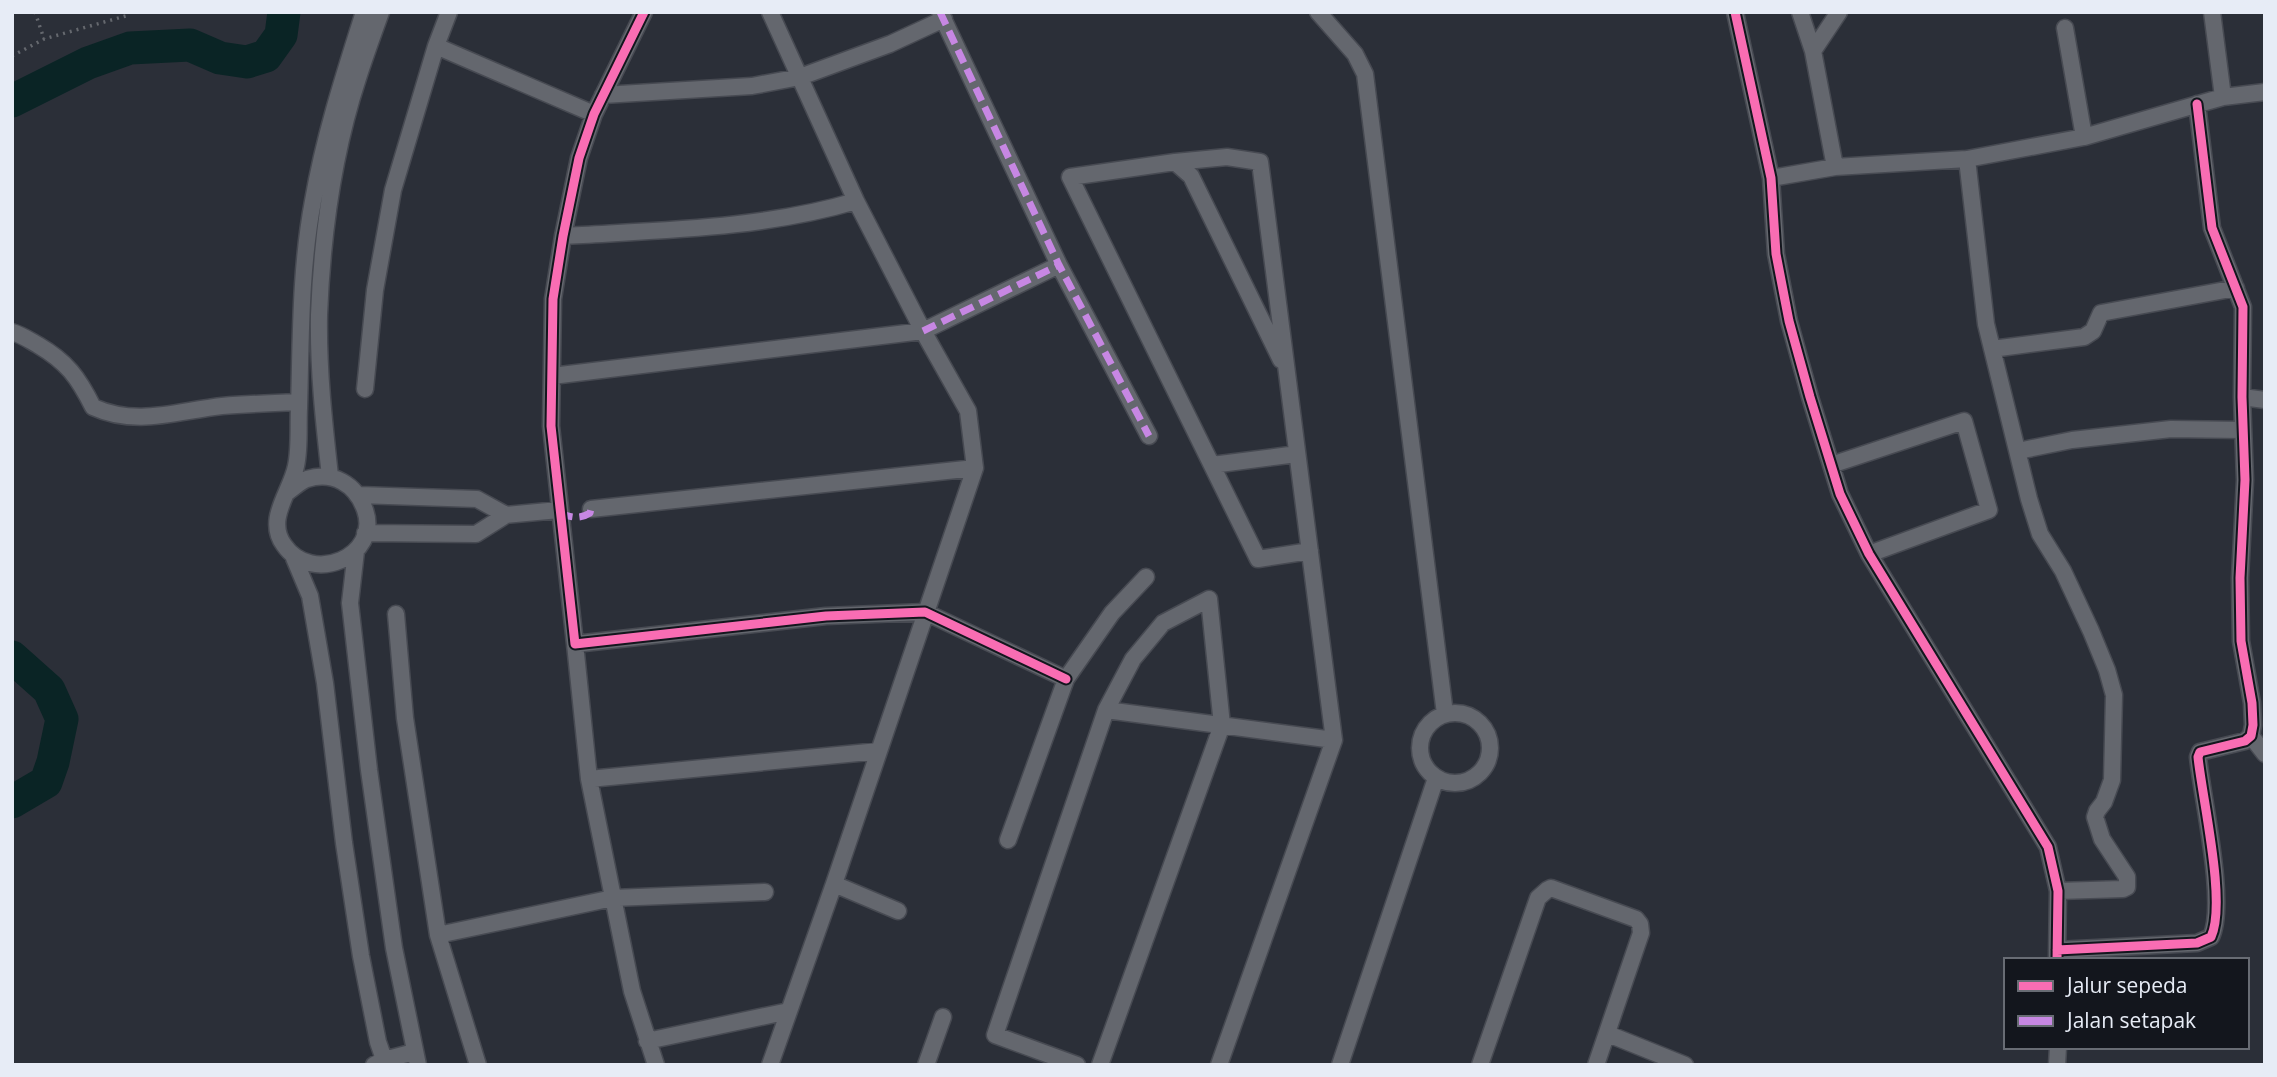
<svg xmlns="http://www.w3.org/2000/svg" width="2277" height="1077" font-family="'Open Sans',sans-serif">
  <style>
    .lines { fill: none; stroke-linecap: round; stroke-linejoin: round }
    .river { stroke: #0a2425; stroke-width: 33 }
    .street-casing { stroke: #474a52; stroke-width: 19 }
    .path { stroke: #65686e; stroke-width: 3.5; stroke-dasharray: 2 5; stroke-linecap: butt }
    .street { stroke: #64676e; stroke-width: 16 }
    .quiet { stroke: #c787e3; stroke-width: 7; stroke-dasharray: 14 7; stroke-linecap: butt }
    .cycleway-casing { stroke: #13161d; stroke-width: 13 }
    .cycleway { stroke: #f96db3; stroke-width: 9 }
  </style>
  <rect width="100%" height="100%" fill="#2b2f38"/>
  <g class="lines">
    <path class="river" d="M 12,101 L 88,63 L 130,48 L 190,45 L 220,58 L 247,62 L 266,56 L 281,35 L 284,12
      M 12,657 L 49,690 L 62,719 L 53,762 L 46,782 L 12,802"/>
    <defs>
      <path id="street" d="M 449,12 L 436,46 L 594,114
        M 644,12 L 594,114 L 579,158 L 563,236 L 553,299 L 551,426 L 575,644 L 826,616 L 925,612 L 1066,679
        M 940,12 L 1059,265 L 1149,436
        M 1318,12 L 1355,54 L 1365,74 L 1445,714
        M 1735,12 L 1771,178 L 1776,254 L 1789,321 L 1810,397 L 1840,494 L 1869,554 L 2048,847 L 2058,891 L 2057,957
        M 1800,12 L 1813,51 L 1835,167
        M 2212,12 L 2223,97
        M 2065,28 L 2084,137
        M 1813,51 L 1839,12
        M 603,95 L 752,86 L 800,77 L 890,44 L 944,19
        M 1967,159 L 1986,324 L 2029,499 L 2040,534 L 2063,571 L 2091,631 L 2107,670 L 2114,695 L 2112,780 L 2104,802 L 2097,811 L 2095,817 L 2102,839 L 2127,877 L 2127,887 L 2123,889 L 2058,891
        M 1175,162 L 1227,157 L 1260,162 L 1334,740 L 1219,1065
        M 1771,178 L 1835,167 L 1967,159 L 2084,137 L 2223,97 L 2265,92
        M 563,236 C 661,230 762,229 856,201
        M 12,332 C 22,335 29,340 38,345 C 67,362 78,377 93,407 C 137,427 177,411 222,406 C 247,404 273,403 299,402
        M 1992,349 L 2084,337 L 2093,331 L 2101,313 L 2236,288
        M 1281,360 L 1191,176 L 1175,162 L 1070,177 L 1258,559 L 1310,551
        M 552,376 L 923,331 L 856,201 L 770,12
        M 365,389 L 375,290 L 393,190 L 436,46
        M 2242,397 L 2265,400
        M 2018,451 L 2072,440 L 2171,429 L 2243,430
        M 1212,465 L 1297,454
        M 1831,465 L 1964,421 L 1989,510 L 1869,554
        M 330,476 C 324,423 318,369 319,315 C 322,236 333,154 358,78 C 365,56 373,34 381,12
        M 289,491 C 295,487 301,481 307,479 C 333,471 356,484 365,510 C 381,556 312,586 284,545 C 265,519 291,492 296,466 C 300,448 298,426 299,408 C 301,339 300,270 313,201 C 324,137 344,75 364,12
        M 359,495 L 477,499 L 506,515
        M 591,509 L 975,468
        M 365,533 L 476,534 L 506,515 L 559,510
        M 356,551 L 350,603 L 369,770 L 394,948 L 418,1065
        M 294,558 L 310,596 L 325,683 L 344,843 L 361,956 L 378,1042 L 386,1065
        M 396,614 L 405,718 L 438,935 L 478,1065
        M 575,644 L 589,779 L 632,991 L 656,1065
        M 1106,710 L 1334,740
        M1420 748a35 35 0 1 1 70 0a35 35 0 1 1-70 0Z
        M 2251,736 L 2265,754
        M 589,779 L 879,751
        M 1008,840 L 1066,679 L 1112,613 L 1146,577
        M 834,884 L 898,911
        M 438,935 L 613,898 L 765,892
        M 2057,950 L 2197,943 L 2211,937 C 2227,903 2202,798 2198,757 L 2200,752 L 2245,741 L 2251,736 L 2253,725 L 2252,703 L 2241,641 L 2240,578 L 2245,480 L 2242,397 L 2243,307 L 2212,228 L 2197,104
        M 1608,1034 L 1685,1065
        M 647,1041 L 789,1011
        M 374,1065 L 384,1060 L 414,1052
        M 770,1065 L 834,884 L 975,468 L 968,411 L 923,331 L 1059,265
        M 926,1065 L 943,1017
        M 1077,1065 L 995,1035 L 1106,710 L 1133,659 L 1163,623 L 1209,599 L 1222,725 L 1100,1065
        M 1340,1065 L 1436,778
        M 1480,1065 L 1538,898 L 1547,890 L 1551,888 L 1636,919 L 1640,924 L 1641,933 L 1596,1065
        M 2057,1065 L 2058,1047"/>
    </defs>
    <use href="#street" class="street-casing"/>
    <path class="path" d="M 35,12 L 44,39
      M 12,56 L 44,39 L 129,15 L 129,12"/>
    <use href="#street" class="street"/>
    <path class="quiet" d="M 940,12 L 1059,265 L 1149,436
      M 923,331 L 1059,265
      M 559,513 C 570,517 579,520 590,513 L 591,509"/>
    <defs>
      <path id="cycleway" d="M 644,12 L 594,114 L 579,158 L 563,236 L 553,299 L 551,426 L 575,644 L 826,616 L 925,612 L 1066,679
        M 1735,12 L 1771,178 L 1776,254 L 1789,321 L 1810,397 L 1840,494 L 1869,554 L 2048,847 L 2058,891 L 2057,960
        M 2057,950 L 2197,943 L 2211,937 C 2227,903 2202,798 2198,757 L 2200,752 L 2245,741 L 2251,736 L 2253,725 L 2252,703 L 2241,641 L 2240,578 L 2245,480 L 2242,397 L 2243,307 L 2212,228 L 2197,104"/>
    </defs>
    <use href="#cycleway" class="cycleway-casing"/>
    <use href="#cycleway" class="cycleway"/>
  </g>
  <rect width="2277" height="1077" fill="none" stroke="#e7ecf6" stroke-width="28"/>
  <rect x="2004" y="958" width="245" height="91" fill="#13161d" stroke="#686c74" stroke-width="2"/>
  <rect x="2018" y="981" width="35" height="10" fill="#f96db3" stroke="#686c74" stroke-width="2"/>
  <text x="2067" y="993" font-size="21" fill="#e7ecf6">Jalur sepeda</text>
  <rect x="2018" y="1016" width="35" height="10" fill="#c787e3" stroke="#686c74" stroke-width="2"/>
  <text x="2067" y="1028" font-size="21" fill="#e7ecf6">Jalan setapak</text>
</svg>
